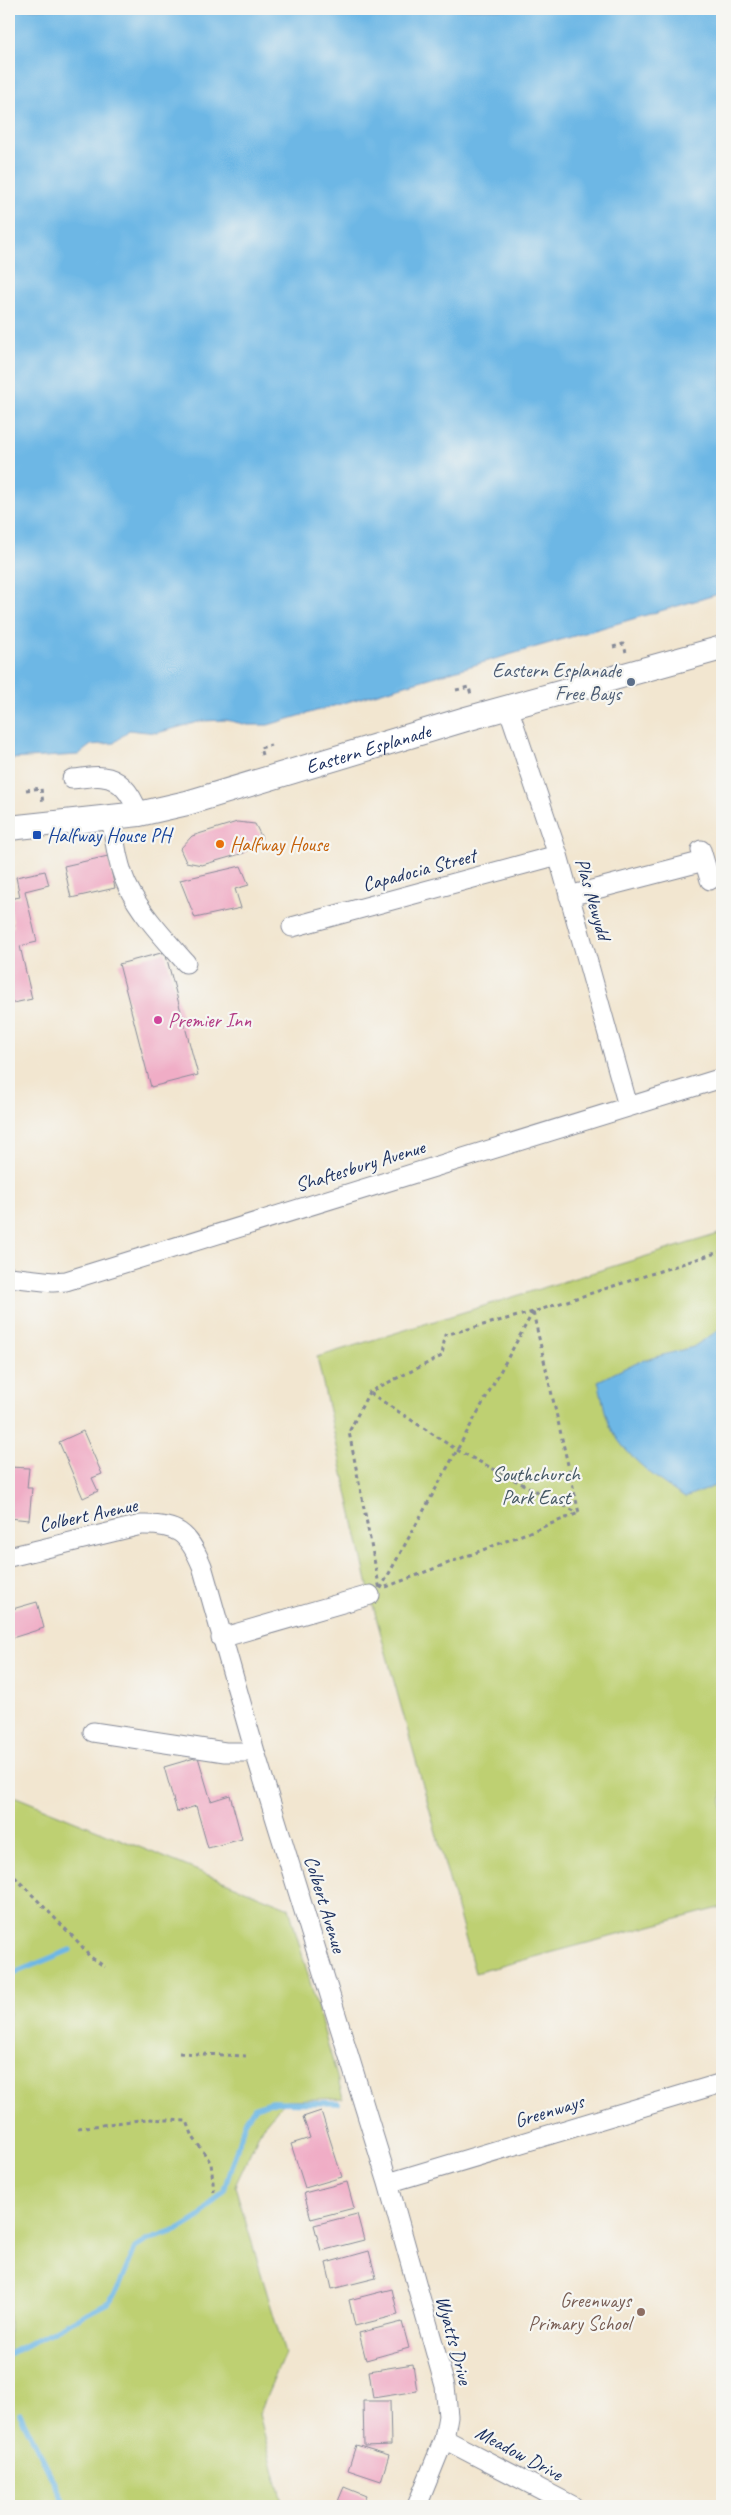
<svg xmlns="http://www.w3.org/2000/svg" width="731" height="2515" font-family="Caveat,sans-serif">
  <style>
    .green { fill: #bed072; stroke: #6c8068 }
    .water { fill: #6db7e5; stroke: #4473a2 }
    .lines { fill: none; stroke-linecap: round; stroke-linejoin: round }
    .stream { stroke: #6db7e5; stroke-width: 5.5 }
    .building { fill: #f0adc6 }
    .minor-casing { stroke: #868a97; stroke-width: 21 }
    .major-casing { stroke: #868a97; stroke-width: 26 }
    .path { stroke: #868a97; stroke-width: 3; stroke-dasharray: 4 4; stroke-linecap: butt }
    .minor { stroke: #fff; stroke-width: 19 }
    .major { stroke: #fff; stroke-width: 24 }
    .service-dot { fill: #5c6f8a; stroke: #f6f6f2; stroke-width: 2 }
    .transit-dot { fill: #1a4fb4; stroke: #f6f6f2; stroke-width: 2 }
    .food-dot { fill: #e8710a; stroke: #f6f6f2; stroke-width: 2 }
    .hotel-dot { fill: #d1479c; stroke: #f6f6f2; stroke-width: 2 }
    .education-dot { fill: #8d6e63; stroke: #f6f6f2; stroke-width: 2 }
    .labels { text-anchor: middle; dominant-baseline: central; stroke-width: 4.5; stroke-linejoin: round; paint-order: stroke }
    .service-label { font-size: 20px; fill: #4e5e75; stroke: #f6f6f2; text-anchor: end }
    .street-label { font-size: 20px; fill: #1b2f5e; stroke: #f6f6f2 }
    .transit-label { font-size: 20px; fill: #164399; stroke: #f6f6f2; text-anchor: start }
    .food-label { font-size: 20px; fill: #c56008; stroke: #f6f6f2; text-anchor: start }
    .hotel-label { font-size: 20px; fill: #b23c85; stroke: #f6f6f2; text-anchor: start }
    .park-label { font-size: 20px; fill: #445763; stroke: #f6f6f2 }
    .education-label { font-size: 20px; fill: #785e54; stroke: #f6f6f2; text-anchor: end }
  </style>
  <rect width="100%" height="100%" fill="#f6f6f2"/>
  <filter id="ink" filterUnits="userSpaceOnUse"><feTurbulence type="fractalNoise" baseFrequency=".02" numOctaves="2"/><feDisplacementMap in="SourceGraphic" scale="10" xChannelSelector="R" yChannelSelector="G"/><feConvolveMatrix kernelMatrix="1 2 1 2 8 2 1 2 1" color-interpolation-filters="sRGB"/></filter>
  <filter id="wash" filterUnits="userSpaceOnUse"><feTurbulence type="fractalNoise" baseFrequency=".0096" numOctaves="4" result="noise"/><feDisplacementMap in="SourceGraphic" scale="20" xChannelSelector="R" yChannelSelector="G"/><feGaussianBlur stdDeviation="1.12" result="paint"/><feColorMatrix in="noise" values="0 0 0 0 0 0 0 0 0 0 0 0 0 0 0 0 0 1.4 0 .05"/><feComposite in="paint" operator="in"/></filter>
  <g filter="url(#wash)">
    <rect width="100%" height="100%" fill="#f2e6d0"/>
    <path class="green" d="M 722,1233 L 722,1907 L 475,1973 L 370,1595 L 317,1357 Z
      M 9,1794 L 289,1908 L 343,2098 L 286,2100 L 262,2127 L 235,2186 L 285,2353 L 259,2414 L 283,2506 L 9,2506 Z"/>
    <path class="water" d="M 9,9 L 722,9 L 722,593 L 268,725 L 248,725 L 226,720 L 202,721 L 157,733 L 129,730 L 114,743 L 91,745 L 78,755 L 9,759 Z
      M 722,1328 L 722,1483 L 685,1498 C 659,1481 623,1455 610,1426 C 604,1412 602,1395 598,1381 L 637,1362 L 693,1347 Z"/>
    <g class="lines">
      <path class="stream" d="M 9,1975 L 70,1950
        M 9,2354 L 109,2302 L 119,2287 L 135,2248 L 146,2241 L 180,2229 L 198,2218 L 224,2190 L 245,2122 L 255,2107 L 271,2102 L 338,2103
        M 20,2414 L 66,2506"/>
    </g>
    <g id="blocks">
      <path class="building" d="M 237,822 L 255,824 L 262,838 L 244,853 L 202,865 L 186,862 L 180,849 L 192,836 Z
        M 108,856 L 115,888 L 71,898 L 64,866 Z
        M 241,866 L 249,885 L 235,889 L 241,908 L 195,918 L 180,880 Z
        M 45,871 L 49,885 L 25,891 L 37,942 L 20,946 L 32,999 L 9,1004 L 9,928 L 14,927 L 9,899 L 20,897 L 16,877 Z
        M 165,952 L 198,1075 L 151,1087 L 119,964 Z
        M 83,1431 L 102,1474 L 92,1478 L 98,1491 L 83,1498 L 59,1442 Z
        M 9,1467 L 29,1468 L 27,1488 L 32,1488 L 29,1520 L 9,1518 Z
        M 37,1602 L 44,1628 L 9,1639 L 9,1610 Z
        M 198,1757 L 211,1801 L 230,1795 L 242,1839 L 208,1848 L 196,1806 L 177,1812 L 164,1767 Z
        M 321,2111 L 342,2177 L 305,2188 L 291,2144 L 310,2138 L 303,2117 Z
        M 347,2182 L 354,2208 L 311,2219 L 304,2193 Z
        M 357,2214 L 364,2240 L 321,2251 L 314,2225 Z
        M 369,2251 L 376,2278 L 332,2289 L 326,2263 Z
        M 392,2289 L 398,2315 L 355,2326 L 349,2300 Z
        M 402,2322 L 409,2348 L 366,2360 L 359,2333 Z
        M 413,2364 L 417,2391 L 373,2398 L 369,2371 Z
        M 363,2401 L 390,2401 L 391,2445 L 364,2446 Z
        M 356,2445 L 389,2455 L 381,2481 L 348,2470 Z
        M 344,2487 L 366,2496 L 362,2506 L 336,2506 Z"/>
    </g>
  </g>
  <g filter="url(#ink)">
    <use href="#blocks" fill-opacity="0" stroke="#868a97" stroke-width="1"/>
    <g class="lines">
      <defs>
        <path id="minor" d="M 508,707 L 558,855 L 628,1106
          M 72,779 C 82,779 94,775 103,777 C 123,779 133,798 139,814
          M 111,817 C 115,840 117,864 127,885 C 141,914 165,939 186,963
          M 701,850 L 710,880
          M 569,896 L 704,861
          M 292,927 L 558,855
          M 9,1277 L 53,1282 L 66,1281 L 722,1078
          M 9,1557 L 141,1525 C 177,1524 188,1532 202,1566 L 255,1752 L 388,2183 L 445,2386 L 448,2416 L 444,2439 L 417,2506
          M 221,1638 L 370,1595
          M 93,1732 L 225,1752 L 255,1752
          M 388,2183 L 722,2083
          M 444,2439 L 573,2506"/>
        <g id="major">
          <path id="s1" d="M 9,828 L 139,814 L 187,803 L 466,719 L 722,648"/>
        </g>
      </defs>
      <use href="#minor" class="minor-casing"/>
      <use href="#major" class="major-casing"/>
      <path class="path" d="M 613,647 L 623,644 L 626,652
        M 456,690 L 469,687 L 471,695
        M 262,755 L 260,748 L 271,745
        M 26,790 L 41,788 L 43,804
        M 533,1312 L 380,1590 L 349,1432 L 369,1392 L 442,1356 L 445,1335 Z
        M 370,1393 L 457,1450 L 578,1513
        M 386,1587 L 579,1513 L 533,1312 L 722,1251
        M 9,1871 L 81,1945 L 89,1956 L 105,1967
        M 179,2053 L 246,2056
        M 78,2128 L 147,2119 L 187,2121 L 193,2137 L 211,2163 L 214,2192"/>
      <use href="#minor" class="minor"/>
      <use href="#major" class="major"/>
    </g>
  </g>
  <circle class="service-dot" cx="631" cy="682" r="5"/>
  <rect class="transit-dot" x="32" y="830" width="10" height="10" rx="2.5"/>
  <circle class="food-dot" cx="220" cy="844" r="5"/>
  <circle class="hotel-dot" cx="158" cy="1020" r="5"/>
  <circle class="education-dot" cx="641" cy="2312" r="5"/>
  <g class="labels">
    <g class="service-label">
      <text x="621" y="670">Eastern Esplanade<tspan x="621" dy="23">Free Bays</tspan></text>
    </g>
    <g class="street-label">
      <text stroke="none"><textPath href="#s1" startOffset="369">Eastern Esplanade</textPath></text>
      <text transform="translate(419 870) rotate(-15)">Capadocia Street</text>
      <text transform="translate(593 899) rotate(74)">Plas Newydd</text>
      <text transform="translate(360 1166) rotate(-17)">Shaftesbury Avenue</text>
      <text transform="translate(88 1515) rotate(-12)">Colbert Avenue</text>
      <text transform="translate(325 1904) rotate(73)">Colbert Avenue</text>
      <text transform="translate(549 2111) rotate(-17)">Greenways</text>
      <text transform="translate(454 2340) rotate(75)">Wyatts Drive</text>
      <text transform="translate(519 2453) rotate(28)">Meadow Drive</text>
    </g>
    <g class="transit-label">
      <text x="47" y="835">Halfway House PH</text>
    </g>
    <g class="food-label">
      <text x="230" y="844">Halfway House</text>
    </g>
    <g class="hotel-label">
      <text x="168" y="1020">Premier Inn</text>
    </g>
    <g class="park-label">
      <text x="536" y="1474">Southchurch<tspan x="536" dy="23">Park East</tspan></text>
    </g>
    <g class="education-label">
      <text x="631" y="2300">Greenways<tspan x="631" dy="23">Primary School</tspan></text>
    </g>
  </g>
  <rect width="731" height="2515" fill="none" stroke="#f6f6f2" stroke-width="30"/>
</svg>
